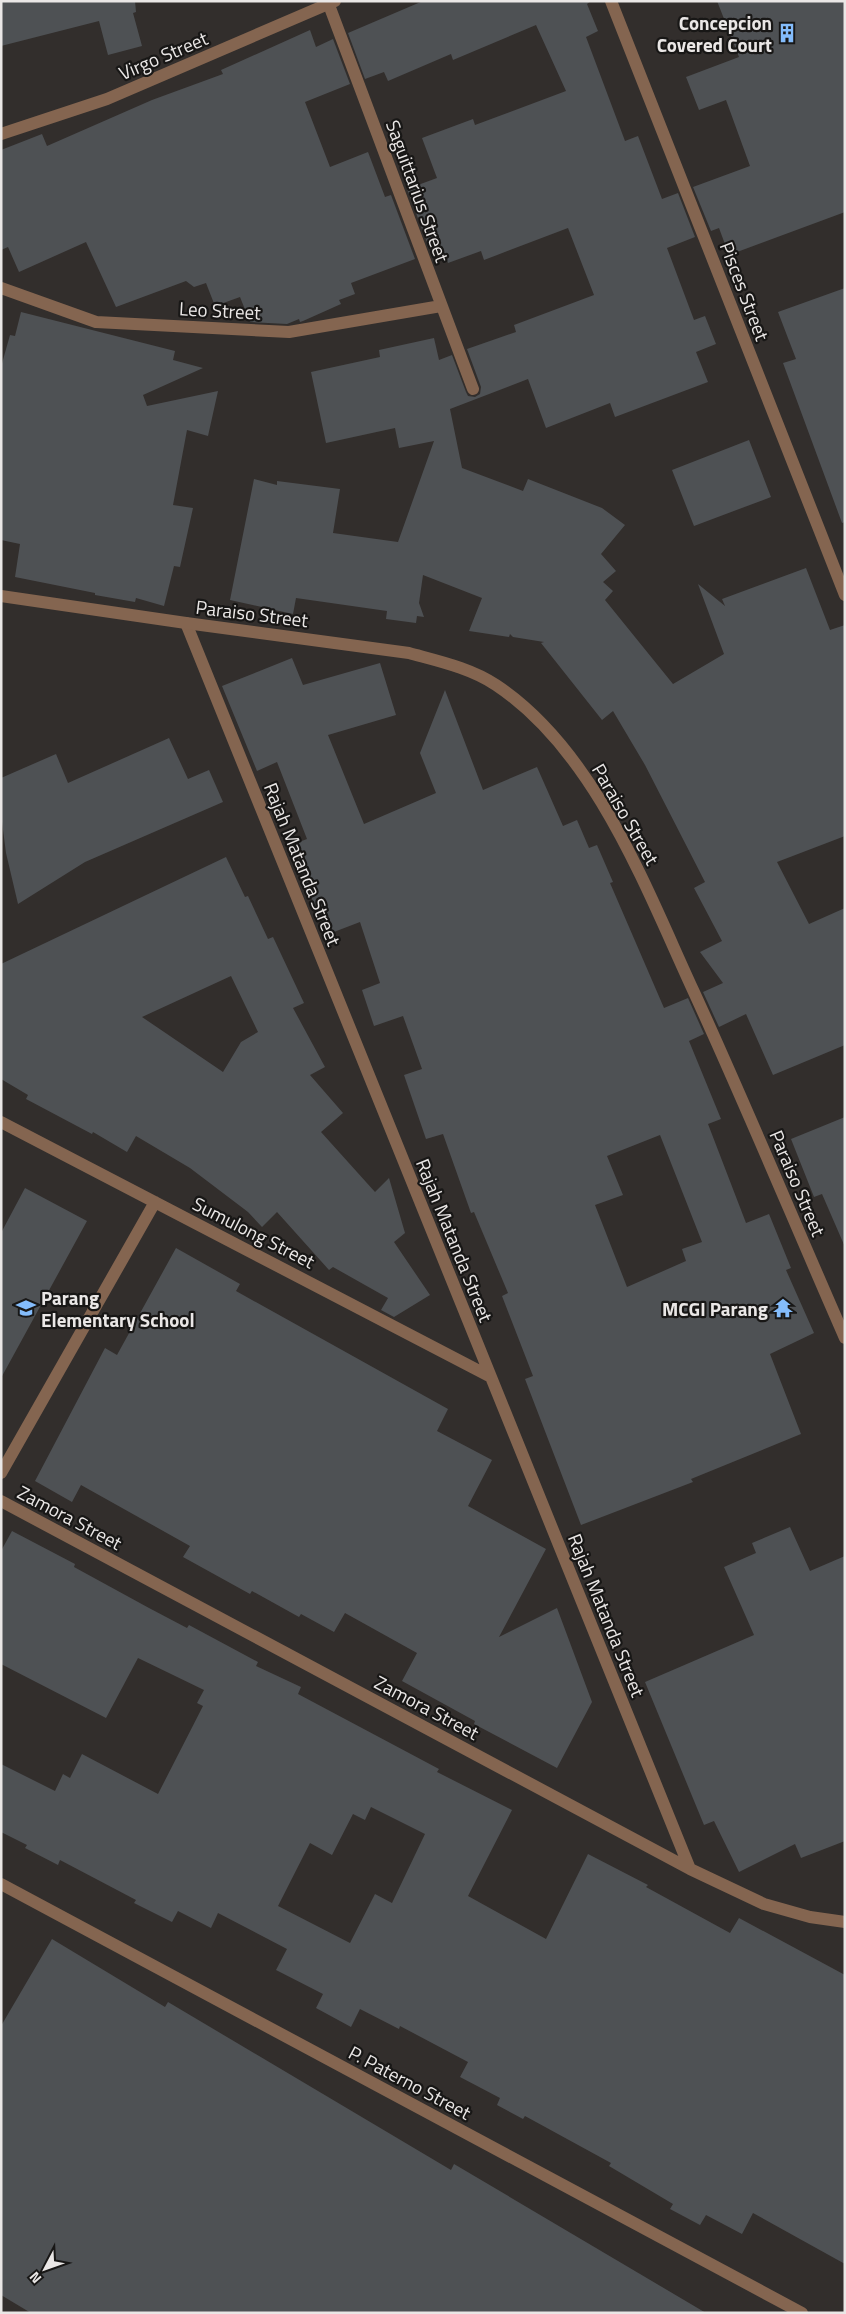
<svg xmlns="http://www.w3.org/2000/svg" width="846" height="2314" font-family="'Titillium Web',sans-serif">
  <style>
    .building { fill: #4e5154; fill-rule: evenodd }
    .lines { fill: none; stroke-linecap: round; stroke-linejoin: round }
    .minor { stroke: #846550; stroke-width: 12 }
    .tertiary { stroke: #846550; stroke-width: 12 }
    .labels { text-anchor: middle; dominant-baseline: central; stroke-width: 4.5; stroke-linejoin: round; paint-order: stroke }
    .poi-label { font-size: 19px; font-weight: bold; fill: #eae7e6; stroke: #181716; text-anchor: end }
    .street-label { font-size: 19px; fill: #eae7e6; stroke: #181716 }
  </style>
  <rect width="100%" height="100%" fill="#322e2c"/>
  <path class="building" d="M 1,1 L 135,1 L 136,12 L 133,13 L 142,46 L 108,55 L 99,21 L 1,46 Z
    M 423,1 L 591,1 L 587,4 L 598,31 L 586,37 L 625,141 L 638,136 L 662,199 L 678,193 L 695,237 L 667,248 L 694,320 L 705,316 L 716,344 L 696,352 L 708,382 L 615,417 L 610,403 L 546,428 L 528,379 L 450,409 L 462,468 L 523,491 L 528,479 L 602,508 L 625,525 L 601,554 L 616,571 L 603,582 L 613,591 L 605,600 L 673,684 L 724,654 L 698,584 L 725,606 L 722,599 L 806,568 L 830,630 L 845,625 L 845,836 L 777,862 L 809,924 L 845,908 L 845,1045 L 773,1075 L 746,1014 L 719,1027 L 703,992 L 723,983 L 700,952 L 722,941 L 694,888 L 705,882 L 645,765 L 613,711 L 602,720 L 541,643 L 544,642 L 513,637 L 510,634 L 509,637 L 469,631 L 482,598 L 423,575 L 419,603 L 424,617 L 417,616 L 416,623 L 386,619 L 387,611 L 296,598 L 293,614 L 230,600 L 254,479 L 277,485 L 277,481 L 340,489 L 333,533 L 398,542 L 434,441 L 399,448 L 395,428 L 326,443 L 311,372 L 380,357 L 379,350 L 434,338 L 439,360 L 452,355 L 466,392 L 468,396 L 475,397 L 480,394 L 481,387 L 467,349 L 516,332 L 514,325 L 594,295 L 568,228 L 484,260 L 481,251 L 448,263 L 442,248 L 431,253 L 407,189 L 437,178 L 422,138 L 473,119 L 475,125 L 566,91 L 536,25 L 453,60 L 451,54 L 388,81 L 384,72 L 365,79 L 348,33 Z
    M 717,1 L 845,1 L 845,212 L 729,255 L 719,228 L 711,231 L 693,187 L 750,166 L 726,100 L 699,110 L 686,77 L 739,57 Z
    M 310,30 L 316,47 L 333,39 L 350,84 L 305,102 L 330,167 L 368,152 L 385,197 L 391,195 L 415,259 L 351,283 L 355,294 L 339,300 L 341,304 L 303,321 L 300,322 L 299,319 L 287,324 L 250,322 L 240,297 L 215,306 L 206,283 L 194,287 L 186,281 L 116,307 L 86,242 L 19,272 L 8,247 L 1,250 L 1,150 L 42,134 L 47,146 L 152,100 L 223,74 L 221,70 Z
    M 845,288 L 845,522 L 842,523 L 783,363 L 796,359 L 778,312 Z
    M 21,312 L 175,351 L 173,360 L 203,368 L 143,395 L 147,406 L 218,391 L 208,436 L 187,430 L 173,505 L 193,508 L 180,567 L 174,566 L 164,606 L 136,598 L 135,602 L 95,595 L 95,593 L 15,577 L 20,544 L 1,540 L 1,367 L 10,335 L 15,336 Z
    M 749,440 L 771,497 L 694,526 L 672,470 Z
    M 292,658 L 303,685 L 380,663 L 396,715 L 328,735 L 364,824 L 436,793 L 420,753 L 445,690 L 483,790 L 537,767 L 563,826 L 577,820 L 589,848 L 597,845 L 613,882 L 610,883 L 664,1008 L 688,998 L 704,1034 L 689,1041 L 721,1119 L 708,1124 L 746,1223 L 769,1214 L 791,1268 L 786,1270 L 814,1333 L 770,1354 L 801,1434 L 691,1479 L 693,1482 L 581,1525 L 525,1379 L 533,1376 L 502,1296 L 508,1293 L 474,1212 L 471,1213 L 443,1134 L 426,1139 L 404,1075 L 422,1069 L 403,1016 L 374,1026 L 362,990 L 380,983 L 360,922 L 326,935 L 291,845 L 307,839 L 277,762 L 257,771 L 222,686 ZM 660,1135 L 702,1242 L 682,1249 L 686,1261 L 627,1287 L 595,1205 L 623,1195 L 607,1156 Z
    M 169,738 L 188,779 L 209,770 L 223,802 L 85,862 L 18,904 L 6,853 L 1,814 L 1,778 L 56,754 L 68,783 Z
    M 226,857 L 245,897 L 248,896 L 268,939 L 273,937 L 304,1003 L 293,1008 L 325,1067 L 310,1075 L 343,1113 L 321,1132 L 375,1192 L 389,1178 L 405,1233 L 394,1242 L 430,1295 L 394,1317 L 381,1310 L 388,1298 L 333,1267 L 329,1270 L 277,1212 L 262,1227 L 248,1212 L 190,1168 L 136,1136 L 127,1152 L 93,1132 L 92,1134 L 26,1099 L 28,1095 L 1,1079 L 1,964 ZM 231,976 L 258,1032 L 241,1042 L 223,1072 L 142,1017 Z
    M 845,1117 L 845,1247 L 822,1194 L 814,1197 L 791,1139 Z
    M 25,1188 L 87,1221 L 1,1378 L 1,1233 Z
    M 176,1248 L 240,1284 L 236,1291 L 448,1409 L 437,1431 L 492,1460 L 468,1506 L 546,1549 L 499,1637 L 557,1608 L 592,1702 L 557,1768 L 474,1724 L 475,1721 L 402,1681 L 417,1653 L 345,1613 L 334,1632 L 301,1614 L 299,1617 L 252,1591 L 250,1594 L 183,1557 L 190,1546 L 81,1485 L 72,1502 L 35,1481 L 105,1348 L 117,1355 Z
    M 790,1527 L 810,1571 L 845,1556 L 845,1841 L 801,1858 L 795,1844 L 739,1872 L 714,1821 L 704,1825 L 645,1682 L 754,1635 L 724,1567 L 756,1553 L 752,1543 Z
    M 12,1531 L 75,1564 L 74,1567 L 149,1608 L 187,1628 L 189,1625 L 258,1662 L 256,1666 L 301,1687 L 298,1694 L 439,1769 L 437,1772 L 512,1810 L 468,1896 L 546,1939 L 588,1854 L 648,1885 L 646,1887 L 730,1933 L 739,1918 L 845,1975 L 845,2264 L 753,2213 L 742,2234 L 706,2215 L 700,2225 L 670,2209 L 673,2204 L 609,2166 L 611,2163 L 525,2116 L 523,2119 L 497,2105 L 500,2098 L 460,2077 L 468,2062 L 400,2026 L 399,2029 L 360,2009 L 351,2027 L 316,2008 L 323,1994 L 276,1970 L 287,1949 L 218,1913 L 211,1928 L 178,1911 L 172,1922 L 134,1903 L 136,1900 L 60,1860 L 58,1865 L 25,1848 L 27,1845 L 1,1832 L 1,1764 L 55,1791 L 63,1774 L 70,1778 L 82,1754 L 158,1794 L 203,1706 L 197,1703 L 204,1690 L 138,1658 L 106,1718 L 1,1664 L 1,1551 ZM 371,1807 L 425,1834 L 392,1903 L 375,1894 L 350,1943 L 278,1906 L 310,1843 L 332,1855 L 353,1814 L 365,1820 Z
    M 52,1939 L 165,2007 L 168,2002 L 451,2170 L 454,2164 L 706,2313 L 31,2313 L 1,2295 L 1,2026 Z"/>
  <g class="lines">
    <path class="minor" d="M 611,1 L 845,595
      M 329,5 L 473,389
      M 1,134 L 107,99 L 335,1
      M 1,288 L 96,322 L 289,332 L 441,306
      M 186,623 L 690,1869
      M 1,1122 L 489,1376
      M 1,1473 L 155,1202
      M 1,1501 L 690,1869 L 764,1904 L 810,1917 L 845,1922
      M 1,1884 L 802,2313"/>
    <path class="tertiary" d="M 1,596 L 186,623 L 409,653 C 438,661 471,668 496,685 C 595,751 645,886 693,990 C 746,1105 794,1222 845,1338"/>
  </g>
  <defs>
    <symbol id="building-bare" viewBox="-9 -9 18 18"><path d="M-4-6H4V6H1V3H-1V6H-4ZM-2.5-4.3h1.7v1.8h-1.7ZM.8-4.3h1.7v1.8H.8ZM-2.5-1h1.7V.8h-1.7ZM.8-1h1.7V.8H.8Z" fill="#84bcfb" stroke="#181716" stroke-width="2.5" paint-order="stroke"/></symbol>
    <symbol id="school-bare" viewBox="-9 -9 18 18"><path d="M0-5L7-2L0 1L-7-2ZM-4 1L0 2.5L4 1V4Q0 6-4 4Z" fill="#84bcfb" stroke="#181716" stroke-width="2.5" paint-order="stroke"/></symbol>
    <symbol id="temple-bare" viewBox="-9 -9 18 18"><path d="M0-6L5-2H3V0L6.5 2.5H4V6H1.5V3h-3V6H-4V2.5H-6.5L-3 0V-2H-5Z" fill="#84bcfb" stroke="#181716" stroke-width="2.5" paint-order="stroke"/></symbol>
  </defs>
  <g fill-rule="evenodd">
    <use href="#building-bare" x="773" y="19" width="28" height="28"/>
    <use href="#school-bare" x="12" y="1294" width="28" height="28"/>
    <use href="#temple-bare" x="769" y="1294" width="28" height="28"/>
  </g>
  <g class="labels">
    <g class="poi-label">
      <text x="772" y="22">Concepcion<tspan x="772" dy="22">Covered Court</tspan></text>
      <text x="41" y="1297" text-anchor="start">Parang<tspan x="41" dy="22">Elementary School</tspan></text>
      <text x="768" y="1308">MCGI Parang</text>
    </g>
    <g class="street-label">
      <text transform="translate(163 55) rotate(-23)">Virgo Street</text>
      <text transform="translate(418 191) rotate(70)">Saguittarius Street</text>
      <text transform="translate(745 291) rotate(69)">Pisces Street</text>
      <text transform="translate(220 310) rotate(3)">Leo Street</text>
      <text transform="translate(252 613) rotate(7)">Paraiso Street</text>
      <text transform="translate(626 814) rotate(60)">Paraiso Street</text>
      <text transform="translate(303 864) rotate(68)">Rajah Matanda Street</text>
      <text transform="translate(798 1183) rotate(67)">Paraiso Street</text>
      <text transform="translate(254 1232) rotate(27)">Sumulong Street</text>
      <text transform="translate(455 1240) rotate(68)">Rajah Matanda Street</text>
      <text transform="translate(70 1517) rotate(28)">Zamora Street</text>
      <text transform="translate(607 1615) rotate(68)">Rajah Matanda Street</text>
      <text transform="translate(427 1707) rotate(28)">Zamora Street</text>
      <text transform="translate(410 2082) rotate(28)">P. Paterno Street</text>
    </g>
  </g>
  <rect width="846" height="2314" fill="none" stroke="#eae7e6" stroke-width="5"/>
  <g transform="translate(45 2269) rotate(229)" stroke="#181716" stroke-width="4" paint-order="stroke">
  <path d="M0-4L9 19L0 12L-9 19Z" fill="#eae7e6"/>
  <text y="-8" font-size="14" font-weight="bold" text-anchor="middle" fill="#eae7e6">N</text>
  </g>
</svg>
